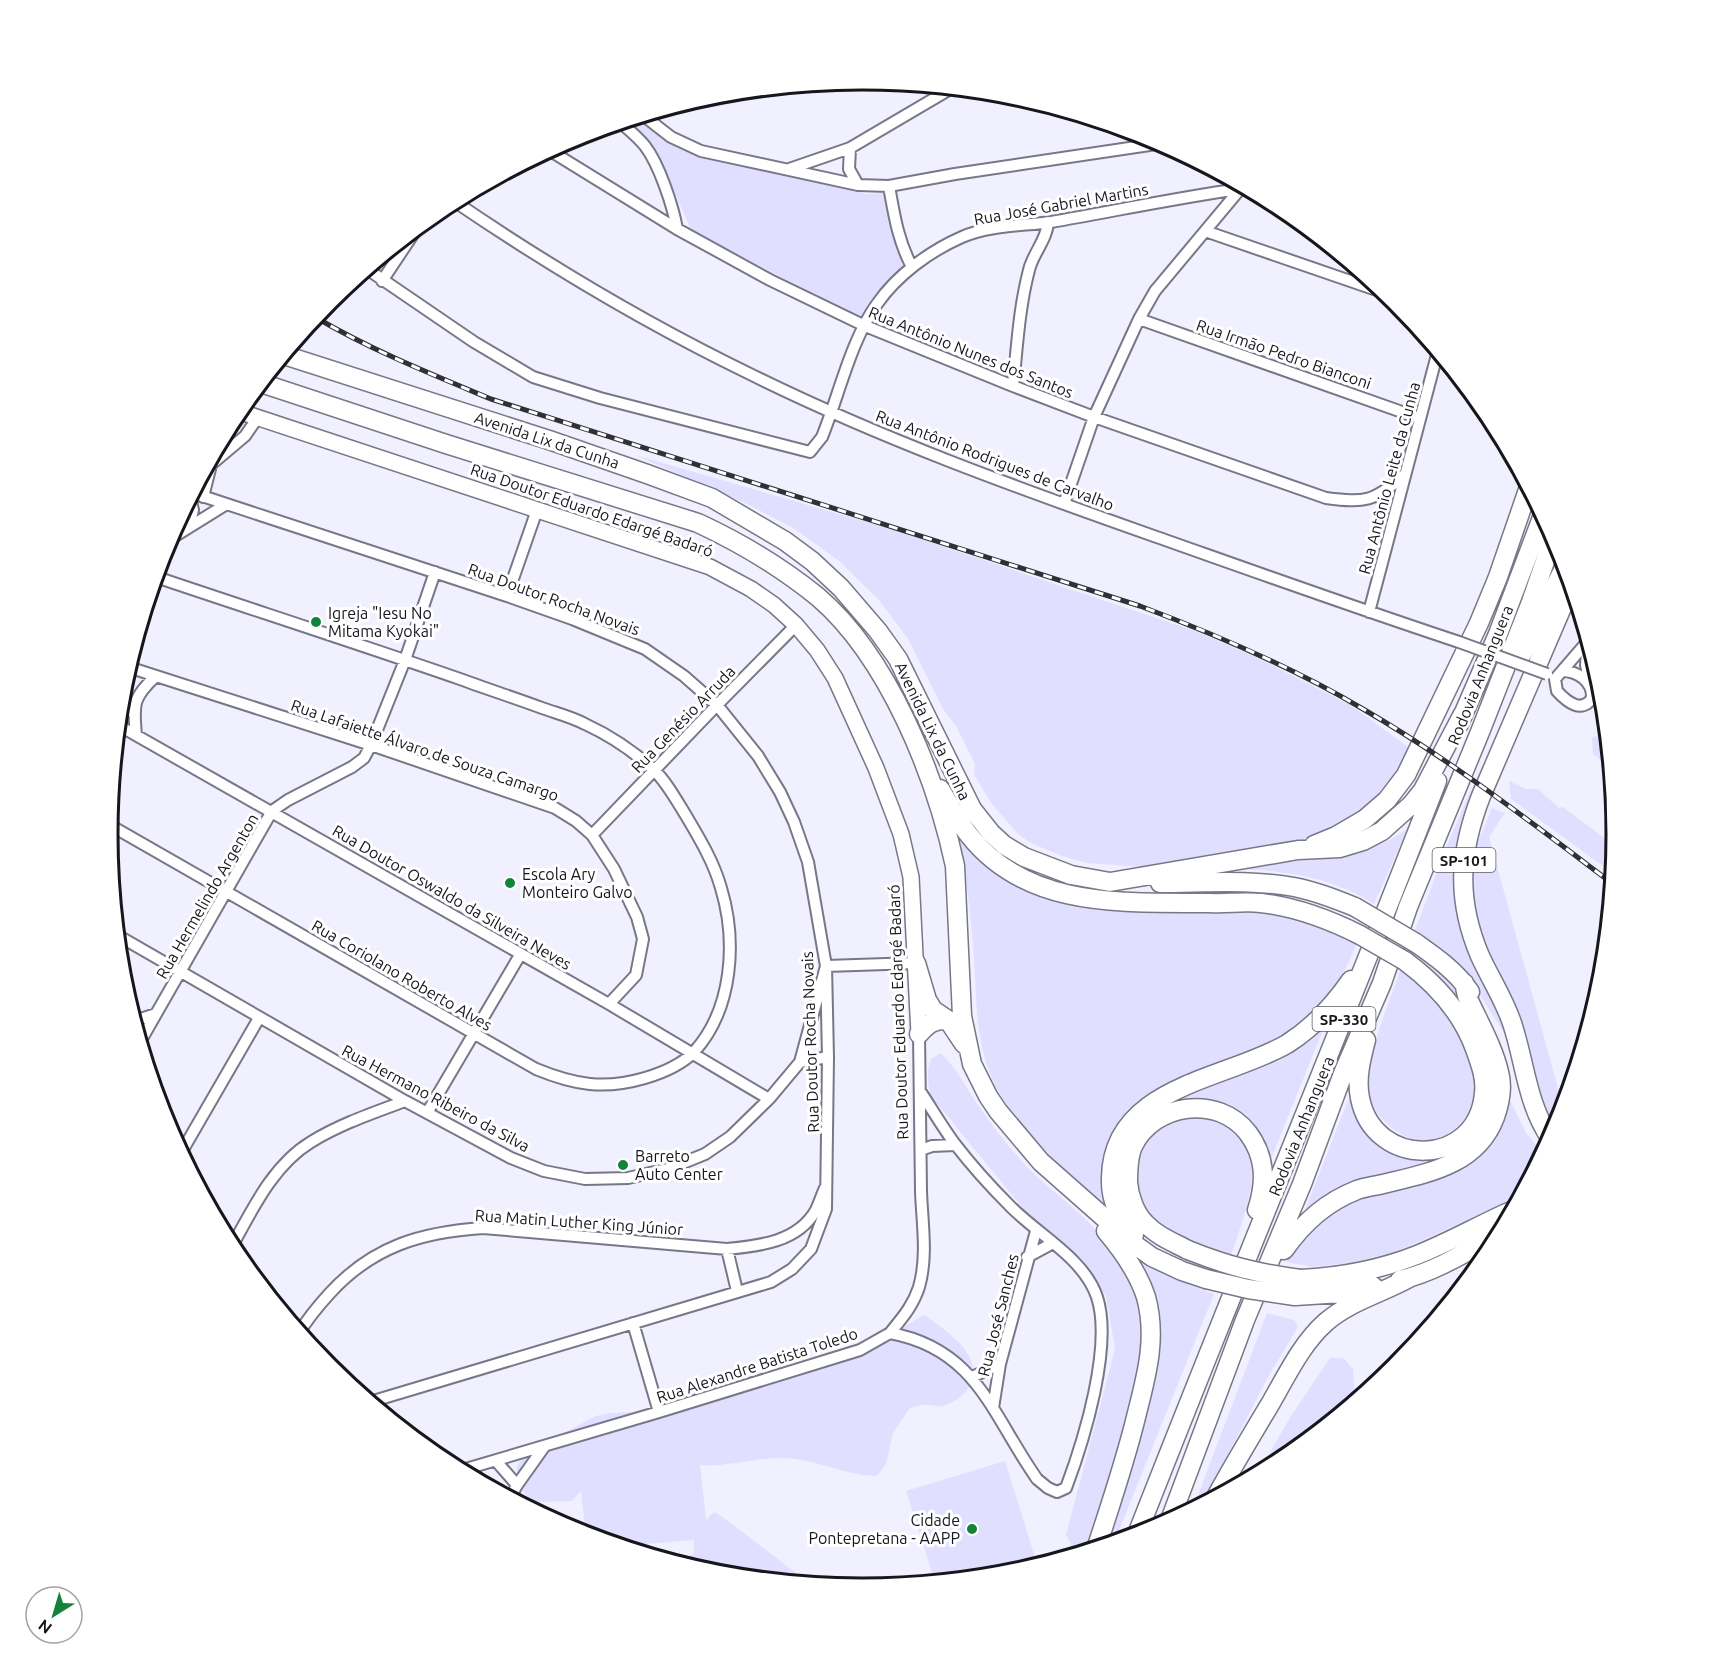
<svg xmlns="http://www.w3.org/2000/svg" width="1725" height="1669" font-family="Ubuntu,sans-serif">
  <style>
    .green { fill: #e0dfff }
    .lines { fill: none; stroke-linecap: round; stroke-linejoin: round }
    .street-casing { stroke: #787787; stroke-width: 14 }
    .secondary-casing { stroke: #787787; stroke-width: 18 }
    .highway-casing { stroke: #787787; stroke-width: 21 }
    .street { stroke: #fff; stroke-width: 10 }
    .secondary { stroke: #fff; stroke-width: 15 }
    .highway { stroke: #fff; stroke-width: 18 }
    .rail-casing { stroke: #303037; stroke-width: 5 }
    .rail { stroke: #fff; stroke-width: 3; stroke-dasharray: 9; stroke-linecap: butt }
    .street-bridge-casing { stroke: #787787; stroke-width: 14; stroke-linecap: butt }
    .highway-bridge-casing { stroke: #787787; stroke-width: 21; stroke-linecap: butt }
    .street-bridge { stroke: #fff; stroke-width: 10 }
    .highway-bridge { stroke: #fff; stroke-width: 18 }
    .poi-dot { fill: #14833a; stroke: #fff; stroke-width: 2 }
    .labels { text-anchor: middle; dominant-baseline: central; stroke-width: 6; stroke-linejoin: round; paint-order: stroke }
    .shield { fill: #fff; stroke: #5c5c60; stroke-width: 1.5 }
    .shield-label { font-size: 15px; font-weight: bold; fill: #16161c }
    .street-label { font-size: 16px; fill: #16161c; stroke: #fff }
    .poi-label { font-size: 16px; fill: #16161c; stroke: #fff; text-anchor: start }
    .rim { fill: none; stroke: #16161c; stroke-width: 3 }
  </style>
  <rect width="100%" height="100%" fill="#f1f0fe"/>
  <path class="green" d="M 640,117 C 652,128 665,141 680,149 C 716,167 762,165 801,178 L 813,178 L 864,194 L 885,193 L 893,208 L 903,272 L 862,319 L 691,230 L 662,162 L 644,140 L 624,122 Z
    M 635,455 L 894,530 L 1195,631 L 1254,656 L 1350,705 L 1414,751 L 1369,811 L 1314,839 L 1142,867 L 1087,863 L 1062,856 L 1033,844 L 1019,835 L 991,803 L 974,774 L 975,764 L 956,726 L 943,709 L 908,639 L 879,600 L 839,561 L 795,529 L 747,504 Z
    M 125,676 L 135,679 L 120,710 Z
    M 1599,735 L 1608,742 L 1611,768 L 1593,754 L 1592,738 Z
    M 1509,781 L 1526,789 L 1538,789 L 1559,808 L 1563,807 L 1616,847 L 1614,874 L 1511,799 Z
    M 1471,790 L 1476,794 L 1462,839 L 1486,987 L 1502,1022 L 1506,1036 L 1468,976 L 1447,954 L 1415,930 L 1450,838 Z
    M 1492,808 L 1505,813 L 1489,837 L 1561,1099 L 1565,1107 L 1554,1135 L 1484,943 L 1474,906 L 1469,864 Z
    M 957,828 L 1025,885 L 1265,906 L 1358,940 C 1344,975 1330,1003 1300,1026 C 1243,1070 1120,1071 1105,1154 C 1101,1174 1102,1193 1109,1212 C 1073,1179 1026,1138 1001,1096 C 975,1052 977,1007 974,959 C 971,915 966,871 957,828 Z
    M 1408,828 L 1374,904 C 1328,875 1282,871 1229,868 C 1253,866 1276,863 1299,861 C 1339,856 1374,853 1408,828 Z
    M 1412,957 C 1446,967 1466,1002 1480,1033 C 1506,1092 1498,1138 1433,1161 C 1408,1170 1382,1174 1357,1182 C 1338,1189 1322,1198 1305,1210 L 1354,1085 C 1357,1098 1359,1113 1367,1124 C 1399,1171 1469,1160 1487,1107 C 1492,1093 1489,1079 1485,1066 C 1473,1021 1447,987 1412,957 Z
    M 1401,968 C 1436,990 1461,1025 1472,1065 C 1474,1071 1478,1080 1478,1087 C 1477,1119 1443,1147 1412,1139 C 1406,1138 1401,1133 1396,1131 C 1382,1122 1371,1107 1369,1091 C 1365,1057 1390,1001 1401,968 Z
    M 1325,1025 L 1269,1164 C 1266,1154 1263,1143 1257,1134 C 1247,1116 1230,1105 1210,1101 C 1140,1089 1089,1172 1138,1225 C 1156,1244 1184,1256 1208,1267 L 1206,1271 C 1182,1259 1154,1248 1135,1228 C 1109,1201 1110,1153 1133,1125 C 1143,1114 1154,1106 1167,1099 L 1280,1057 Z
    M 941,1053 C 956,1068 966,1087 978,1105 C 990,1123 1005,1142 1020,1159 C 1046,1189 1083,1211 1108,1244 C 1122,1262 1133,1282 1139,1304 C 1146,1330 1140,1360 1135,1385 C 1124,1442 1106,1497 1087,1551 L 1068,1557 L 1071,1544 L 1066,1535 L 1115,1349 L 1106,1296 L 1080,1257 L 1045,1235 L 930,1095 C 928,1082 926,1072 931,1059 Z
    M 1506,1092 L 1526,1133 L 1544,1154 L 1522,1194 L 1430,1237 L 1392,1253 L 1349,1263 L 1312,1267 L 1286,1262 L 1293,1250 L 1335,1206 L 1426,1177 Z
    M 1194,1116 C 1280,1133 1250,1197 1231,1256 C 1206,1247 1176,1239 1156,1221 C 1131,1198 1129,1160 1153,1135 C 1157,1131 1162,1125 1167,1123 C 1175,1119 1185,1118 1194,1116 Z
    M 1140,1260 L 1192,1286 L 1214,1294 L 1114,1543 L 1102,1547 L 1153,1301 Z
    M 1267,1313 L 1294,1320 L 1298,1327 L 1268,1377 L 1202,1505 L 1192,1511 Z
    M 924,1315 C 946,1330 987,1357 969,1387 C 964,1396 953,1403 943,1406 C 937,1407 931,1404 924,1405 C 920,1405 915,1407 910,1408 L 893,1433 L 886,1464 L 877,1476 C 844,1476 813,1457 780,1458 C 754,1458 726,1467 700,1465 L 706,1520 L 714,1512 L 727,1520 L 810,1584 L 715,1575 L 663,1559 L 682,1560 L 694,1553 L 694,1540 L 621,1546 L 586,1536 L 581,1491 L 572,1501 L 533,1502 L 523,1492 L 517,1478 L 517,1466 L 526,1453 L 596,1416 L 611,1413 L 640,1412 L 675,1401 L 868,1348 Z
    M 1330,1358 L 1343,1358 L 1353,1369 L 1355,1398 L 1352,1405 L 1282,1462 L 1256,1476 L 1291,1416 Z
    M 1005,1461 L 1038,1567 L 1009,1575 L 935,1582 L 906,1491 Z"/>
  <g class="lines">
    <defs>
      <path id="street" d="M 644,116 L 671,137 L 701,151 L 858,185 L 889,186 L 955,174 L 1163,143
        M 621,123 C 629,130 638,137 645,146 C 659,164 673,206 677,229
        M 850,148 L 849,169 L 858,185
        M 549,150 L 677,229 L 770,280 L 863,325 L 1013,386 L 1094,417 L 1326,498 C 1365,503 1374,502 1404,475
        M 789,169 L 850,148 L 952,88
        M 889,186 C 894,214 898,241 912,267
        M 454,201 C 548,265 647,324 750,374 C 879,438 1015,487 1151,535 C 1253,571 1356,608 1459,642
        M 1205,231 L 1388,294
        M 367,269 L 474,342 L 533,377 L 600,398 L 810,452 L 822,437 C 839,395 851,340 877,304 C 897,275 930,251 962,237 C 990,225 1022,226 1051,222 C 1114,211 1176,198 1239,189
        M 382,281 L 418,227
        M 1139,319 L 1419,418
        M 1013,386 C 1017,348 1019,308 1029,270 C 1033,253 1047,240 1048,222
        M 207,468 L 245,436 L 258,417
        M 193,493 L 507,596 L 572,619 L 645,649 L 684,676 L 717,705 L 758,756 L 780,792 L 794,822 L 808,862 L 826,966 L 828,1057 L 826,1209 L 811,1249 L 792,1269 L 771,1282 L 370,1402
        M 203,497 L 211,465
        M 1064,504 L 1094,417 L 1139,319 L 1155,291 L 1241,188
        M 189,526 L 193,510 L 190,498
        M 167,541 L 225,505
        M 507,596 L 537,510
        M 1369,612 L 1438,351
        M 1588,637 L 1586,665 L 1590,684
        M 128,667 L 371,745 L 555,808 L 576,821 L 592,835 L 614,869 L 637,917 L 643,939 L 636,975 L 609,1004
        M 1562,671 C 1578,671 1593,682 1592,698 C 1582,714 1567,702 1557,691 L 1555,679 Z
        M 1562,671 L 1587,642
        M 119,715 L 133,709
        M 118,725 L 609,1004 L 769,1099
        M 136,735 C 133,704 133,697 156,676
        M 108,824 L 536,1069 C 575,1085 604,1090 645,1078 C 662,1073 681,1065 694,1052 C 733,1009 737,941 721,888 C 714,863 701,841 688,819 C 678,803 667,782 653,769 C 633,751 609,735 585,724 C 572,717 556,713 542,708 C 515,698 487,689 460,679 C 359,644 257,611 156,577
        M 592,835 L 717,705 L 796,625
        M 117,935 L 405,1101 L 511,1158 L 544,1171 L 585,1179 L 628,1178 L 668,1169 L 705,1154 L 730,1137 L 769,1099 L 800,1062 L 826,966 L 916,963
        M 134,1021 L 156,1014
        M 140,1042 L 272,811 L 288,800 L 352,767 L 364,758 L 371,745 L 405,660 L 435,572
        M 800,1062 L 828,1057
        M 427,1113 L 520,955
        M 921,1150 L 932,1146 L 955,1145
        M 181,1153 L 259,1018
        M 231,1248 C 252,1210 273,1165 311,1142 C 340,1124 373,1113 405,1101
        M 727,1249 L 737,1291
        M 1027,1257 L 1053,1243
        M 633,1323 L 659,1412
        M 299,1333 C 308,1318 319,1305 330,1293 C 373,1246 422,1232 483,1228 L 727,1249 C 759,1246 798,1242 816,1210 C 819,1203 822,1195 825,1188
        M 890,1333 C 902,1318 913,1306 919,1287 C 928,1256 922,1222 921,1191 C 920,1139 920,1086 919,1034
        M 972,1377 L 1000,1364
        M 993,1408 L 1000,1364 L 1036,1231
        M 496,1461 L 517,1485
        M 459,1471 L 659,1412 L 860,1350 L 890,1333 C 977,1349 992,1415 1037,1479 L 1048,1488 L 1057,1492 L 1066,1488 C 1084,1440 1113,1346 1097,1297 C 1084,1258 1037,1234 1010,1206 C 991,1187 972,1166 955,1144 C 943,1128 932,1109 920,1091
        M 510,1498 L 517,1485 L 544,1447"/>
      <path id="secondary" d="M 238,411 L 710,567 L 751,589 L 774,605 L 796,625 L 817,650 L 835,678 L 876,768 L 901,834 L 911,877 L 919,1034"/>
      <path id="highway" d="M 284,355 L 549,440 L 647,474 L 712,498 L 785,541 L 812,561 L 841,588 L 878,631 L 898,659 L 972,809 L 991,833 L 1004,845 L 1024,857 L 1071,875 L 1110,882 L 1298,850 L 1340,848 L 1363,841 L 1382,831 L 1411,805 L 1423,790 L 1463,714
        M 261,383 L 446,444 L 698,523 C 741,543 781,567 818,597 C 889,658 936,777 955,866 L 962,1016 L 972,1064 L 988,1096 L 998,1111 L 1041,1162 L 1134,1244 L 1152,1257 L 1182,1271 L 1206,1279
        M 1522,654 L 1566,564
        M 1459,724 L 1498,634 L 1543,515
        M 940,789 C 949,804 958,821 969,835 C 1028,910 1125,902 1210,903 C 1227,904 1244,901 1261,903 C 1296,907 1328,919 1360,935
        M 1314,845 L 1336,836 L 1365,819 L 1387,800 L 1406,775 L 1479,623 L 1498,577 L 1529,487
        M 1160,883 C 1204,883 1249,879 1294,887 C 1315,891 1335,899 1355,907
        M 1416,943 C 1436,957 1457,972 1470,992
        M 916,963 L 927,1000 L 933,1010 L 948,1020 L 964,1044
        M 919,1034 C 928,1024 934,1019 948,1020
        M 1366,1040 C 1361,1059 1356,1079 1360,1098 C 1374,1170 1478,1168 1484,1093 C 1486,1078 1480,1063 1475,1049 C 1462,1013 1436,984 1405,961
        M 1551,1139 C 1527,1105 1525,1062 1512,1023 C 1504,999 1490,978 1480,956 C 1456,899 1459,853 1481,796 L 1572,584
        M 1134,1235 C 1119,1221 1110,1198 1111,1178 C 1112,1086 1225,1080 1287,1044 C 1314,1027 1333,1006 1351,980
        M 1188,1250 C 1173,1242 1157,1236 1145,1223 C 1135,1213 1129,1196 1128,1182 C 1128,1170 1128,1157 1133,1146 C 1154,1103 1218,1094 1248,1133 C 1266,1157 1266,1182 1257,1210
        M 1284,1250 C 1302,1224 1326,1202 1357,1190 C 1365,1187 1375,1186 1383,1184 C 1428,1173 1477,1165 1495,1117 C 1500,1103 1503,1086 1499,1072 C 1493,1046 1478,1021 1467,996 L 1464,983
        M 1300,1279 C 1340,1277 1379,1270 1417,1255 C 1450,1242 1481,1224 1513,1210
        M 1400,1280 C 1435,1272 1470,1250 1501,1233
        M 1295,1296 L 1342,1293 L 1373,1286
        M 1216,1497 C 1233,1466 1251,1436 1269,1406 C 1286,1377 1301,1344 1326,1322 C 1352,1300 1383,1293 1411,1277
        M 1169,1523 L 1245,1320 L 1302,1184 L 1344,1071 L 1382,983 L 1408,907 L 1480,732 L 1531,602 L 1554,535
        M 1136,1537 C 1235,1284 1339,1034 1437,781
        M 1096,1549 C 1111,1504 1126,1459 1137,1413 C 1147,1374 1157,1337 1146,1297 C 1138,1272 1122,1250 1106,1231"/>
    </defs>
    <use href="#street" class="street-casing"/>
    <use href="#secondary" class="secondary-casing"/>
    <use href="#highway" class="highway-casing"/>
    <use href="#street" class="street"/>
    <use href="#secondary" class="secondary"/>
    <use href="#highway" class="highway"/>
    <defs>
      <path id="rail" d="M 315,317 C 371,350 431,374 491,399 L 1140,606 C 1217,635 1292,667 1363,709 C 1451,760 1532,823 1613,884"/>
    </defs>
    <use href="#rail" class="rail-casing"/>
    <use href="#rail" class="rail"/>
    <defs>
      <path id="street-bridge" d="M 1459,642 L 1547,674"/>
      <path id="highway-bridge" d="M 1355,907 L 1416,943
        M 1360,935 L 1405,961
        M 1188,1250 C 1228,1266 1256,1273 1300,1279
        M 1206,1279 L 1248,1289 L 1295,1296"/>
    </defs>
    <use href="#street-bridge" class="street-bridge-casing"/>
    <use href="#highway-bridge" class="highway-bridge-casing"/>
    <use href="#street-bridge" class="street-bridge"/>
    <use href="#highway-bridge" class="highway-bridge"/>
  </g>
  <g class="poi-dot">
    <circle cx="316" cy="622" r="6"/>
    <circle cx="510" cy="883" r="6"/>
    <circle cx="623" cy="1165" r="6"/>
    <circle cx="972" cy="1529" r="6"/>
  </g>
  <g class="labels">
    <g class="shield">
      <rect x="1432.5" y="848" width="63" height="24" rx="4.5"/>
      <rect x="1312.5" y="1007" width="63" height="24" rx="4.5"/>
    </g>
    <g class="shield-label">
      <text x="1464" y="860">SP-101</text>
      <text x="1344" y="1019">SP-330</text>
    </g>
    <g class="street-label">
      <text transform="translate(1061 204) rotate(-10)">Rua José Gabriel Martins</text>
      <text transform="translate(971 352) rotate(22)">Rua Antônio Nunes dos Santos</text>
      <text transform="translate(1284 354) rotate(19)">Rua Irmão Pedro Bianconi</text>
      <text transform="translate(547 440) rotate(18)">Avenida Lix da Cunha</text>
      <text transform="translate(995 460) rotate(21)">Rua Antônio Rodrigues de Carvalho</text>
      <text transform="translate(1389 478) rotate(-75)">Rua Antônio Leite da Cunha</text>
      <text transform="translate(592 510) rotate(19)">Rua Doutor Eduardo Edargé Badaró</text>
      <text transform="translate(554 599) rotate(20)">Rua Doutor Rocha Novais</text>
      <text transform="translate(1480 675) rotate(-68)">Rodovia Anhanguera</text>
      <text transform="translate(683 719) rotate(-46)">Rua Genésio Arruda</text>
      <text transform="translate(933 731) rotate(64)">Avenida Lix da Cunha</text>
      <text transform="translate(425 750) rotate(19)">Rua Lafaiette Álvaro de Souza Camargo</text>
      <text transform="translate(207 896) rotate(-60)">Rua Hermelindo Argenton</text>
      <text transform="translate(452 897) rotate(30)">Rua Doutor Oswaldo da Silveira Neves</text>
      <text transform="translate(402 975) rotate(30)">Rua Coriolano Roberto Alves</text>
      <text transform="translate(898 1012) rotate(-92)">Rua Doutor Eduardo Edargé Badaró</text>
      <text transform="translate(810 1042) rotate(-92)">Rua Doutor Rocha Novais</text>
      <text transform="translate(436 1098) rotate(28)">Rua Hermano Ribeiro da Silva</text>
      <text transform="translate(1301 1126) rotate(-68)">Rodovia Anhanguera</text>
      <text transform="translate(579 1222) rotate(4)">Rua Matin Luther King Júnior</text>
      <text transform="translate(998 1315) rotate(-76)">Rua José Sanches</text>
      <text transform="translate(757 1365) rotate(-18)">Rua Alexandre Batista Toledo</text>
    </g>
    <g class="poi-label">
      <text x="328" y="613">Igreja "Iesu No<tspan x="328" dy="18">Mitama Kyokai"</tspan></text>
      <text x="522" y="874">Escola Ary<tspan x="522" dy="18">Monteiro Galvo</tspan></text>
      <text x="635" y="1156">Barreto<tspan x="635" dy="18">Auto Center</tspan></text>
      <text x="960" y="1520" text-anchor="end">Cidade<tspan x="960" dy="18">Pontepretana - AAPP</tspan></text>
    </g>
  </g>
  <path d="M0 0H1725V1669H0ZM118 834a744 744 0 1 1 1488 0a744 744 0 1 1-1488 0Z" fill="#fff" fill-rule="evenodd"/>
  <path class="rim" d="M118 834a744 744 0 1 1 1488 0a744 744 0 1 1-1488 0Z"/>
  <g transform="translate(54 1615) rotate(217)"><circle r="28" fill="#ffffff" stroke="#a2a2a4" stroke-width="1.5"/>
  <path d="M0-4.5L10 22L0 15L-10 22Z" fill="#14833a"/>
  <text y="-9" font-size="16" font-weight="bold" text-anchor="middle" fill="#16161c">N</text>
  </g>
</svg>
